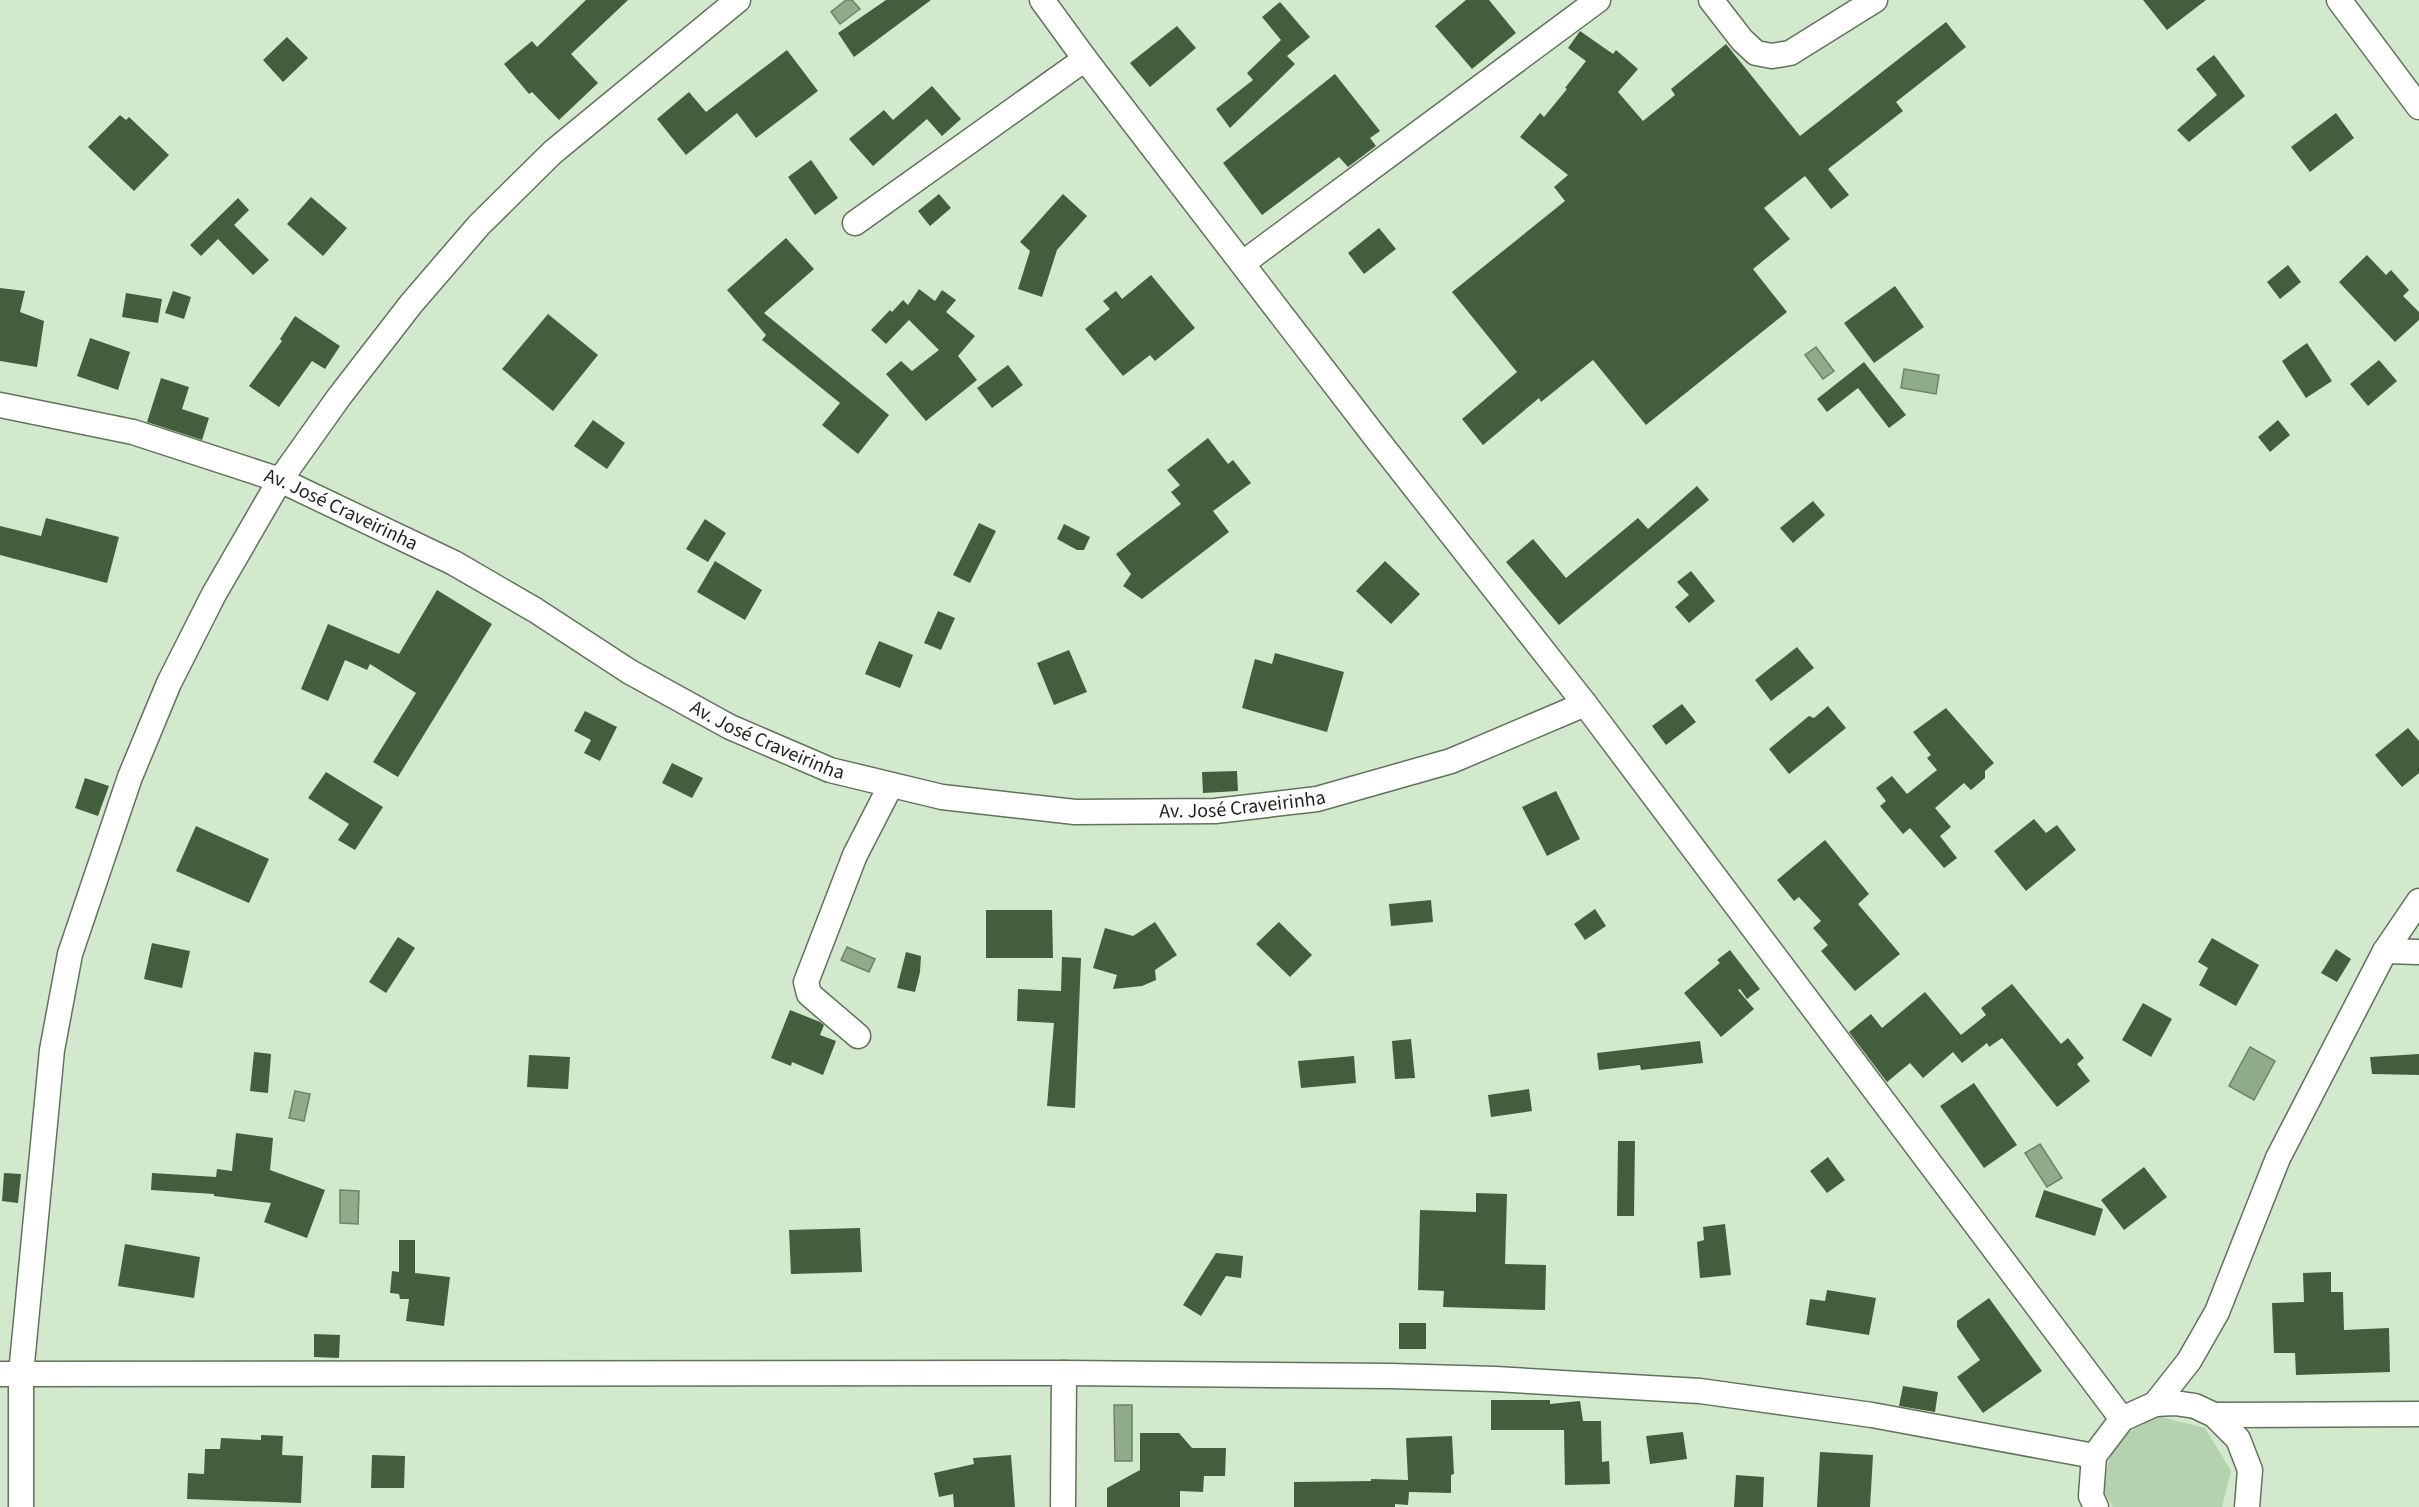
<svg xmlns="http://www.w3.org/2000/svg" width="2419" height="1507" font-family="'Source Sans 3',sans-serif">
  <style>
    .green { fill: #b4d2ad }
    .water { fill: #8eac88; stroke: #6c8367; stroke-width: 1.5 }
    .building { fill: #435e3d }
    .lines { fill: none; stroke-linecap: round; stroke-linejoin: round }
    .street-casing { stroke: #60735b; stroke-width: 27 }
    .street { stroke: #fff; stroke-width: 24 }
    .labels { text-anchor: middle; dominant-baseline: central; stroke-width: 6; stroke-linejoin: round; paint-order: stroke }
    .street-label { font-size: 20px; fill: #1b2319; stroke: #e0f6db }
  </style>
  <rect width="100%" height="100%" fill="#d3e9ce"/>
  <path class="green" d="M 2157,1416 L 2205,1428 L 2231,1471 L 2222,1507 L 2113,1507 L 2102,1489 L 2114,1441 Z"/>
  <path class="water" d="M 846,0 L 852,0 L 860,9 L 840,24 L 831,12 Z
    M 1816,347 L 1834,371 L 1823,379 L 1805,355 Z
    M 1904,369 L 1939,375 L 1936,394 L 1901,388 Z
    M 847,947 L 875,959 L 869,972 L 841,960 Z
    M 2250,1047 L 2275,1061 L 2254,1100 L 2229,1086 Z
    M 295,1091 L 310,1094 L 304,1121 L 289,1118 Z
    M 2040,1144 L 2062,1178 L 2047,1187 L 2025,1153 Z
    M 340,1190 L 359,1191 L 358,1224 L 340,1223 Z
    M 1114,1405 L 1132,1405 L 1132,1461 L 1115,1461 Z"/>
  <path class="building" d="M 586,0 L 628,0 L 571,54 L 598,83 L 559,120 L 532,92 L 529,94 L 504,64 L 532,41 L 537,47 Z
    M 886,0 L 931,0 L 854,57 L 838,33 Z
    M 1466,0 L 1489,0 L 1516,33 L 1472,69 L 1435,26 Z
    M 2143,0 L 2206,0 L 2167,30 Z
    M 1280,2 L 1310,37 L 1287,56 L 1295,64 L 1230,128 L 1216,109 L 1253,80 L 1247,73 L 1281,40 L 1262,17 Z
    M 1946,22 L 1966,47 L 1896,102 L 1903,111 L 1828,169 L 1849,195 L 1831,209 L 1805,176 L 1764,208 L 1790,239 L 1753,269 L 1787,312 L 1646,425 L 1593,360 L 1541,402 L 1539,398 L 1483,445 L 1462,419 L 1517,372 L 1452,292 L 1565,201 L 1554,187 L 1568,175 L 1520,137 L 1540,113 L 1544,117 L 1567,89 L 1565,88 L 1586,61 L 1568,48 L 1580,31 L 1613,54 L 1616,50 L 1638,69 L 1618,92 L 1643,121 L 1675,95 L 1671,89 L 1726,44 L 1800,136 Z
    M 1177,26 L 1196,48 L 1150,87 L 1130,63 Z
    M 287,37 L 308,58 L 283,82 L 263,60 Z
    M 787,50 L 818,91 L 756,138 L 737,113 L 686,155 L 657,119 L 689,92 L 706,112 Z
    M 2214,55 L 2245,96 L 2189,142 L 2177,130 L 2217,95 L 2196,69 Z
    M 1335,74 L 1380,131 L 1370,138 L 1376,146 L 1348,167 L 1339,157 L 1262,215 L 1223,163 Z
    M 932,86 L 961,119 L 942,136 L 927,119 L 873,166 L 849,139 L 884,110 L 893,120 Z
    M 2336,113 L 2354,138 L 2310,172 L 2291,147 Z
    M 120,115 L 126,120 L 129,117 L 169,155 L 134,191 L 88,147 Z
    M 811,160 L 838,198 L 815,215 L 788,177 Z
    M 939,194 L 951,208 L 930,226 L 918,211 Z
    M 1063,194 L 1087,216 L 1057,250 L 1042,297 L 1018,289 L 1030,251 L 1020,242 Z
    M 311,197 L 347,228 L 323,256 L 287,224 Z
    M 238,198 L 249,210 L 234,225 L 269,260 L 253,275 L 218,239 L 201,256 L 190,245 Z
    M 1379,228 L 1396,249 L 1364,274 L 1348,253 Z
    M 786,238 L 814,269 L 764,313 L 889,415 L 858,454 L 822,425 L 840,403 L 762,340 L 766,335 L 727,290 Z
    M 2367,255 L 2386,275 L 2391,270 L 2409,290 L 2403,296 L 2419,312 L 2419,320 L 2395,342 L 2339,282 Z
    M 2288,265 L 2301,282 L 2280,299 L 2267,282 Z
    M 1151,275 L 1195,328 L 1155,361 L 1150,355 L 1123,376 L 1085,329 L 1110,309 L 1103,301 L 1116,291 L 1122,299 Z
    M 1895,286 L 1924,327 L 1874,363 L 1844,323 Z
    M 0,288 L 25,291 L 20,312 L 44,321 L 37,367 L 0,361 Z
    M 919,289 L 935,301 L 942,290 L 956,300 L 946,312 L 975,336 L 958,356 L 977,380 L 926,421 L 886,374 L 901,361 L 912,371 L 939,350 L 909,320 L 886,344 L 871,330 L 890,310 L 892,312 L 903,300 L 908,305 Z
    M 173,291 L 191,297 L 184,319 L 165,313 Z
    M 126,293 L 162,299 L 158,323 L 122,317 Z
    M 548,314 L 598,355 L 553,411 L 502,369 Z
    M 295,316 L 340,346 L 325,369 L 312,361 L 279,407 L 249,386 L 282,341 L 280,339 Z
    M 90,338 L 130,352 L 118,390 L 77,376 Z
    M 2307,343 L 2332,381 L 2306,398 L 2282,361 Z
    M 2379,360 L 2397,381 L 2368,406 L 2350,384 Z
    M 1864,362 L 1906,415 L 1889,428 L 1858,388 L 1827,412 L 1817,399 Z
    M 1008,365 L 1023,385 L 992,408 L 977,388 Z
    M 161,378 L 189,387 L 182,409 L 209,418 L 202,440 L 147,422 Z
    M 593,420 L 625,443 L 607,469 L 574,446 Z
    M 2278,420 L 2290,435 L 2270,452 L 2258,437 Z
    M 1208,438 L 1228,464 L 1233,460 L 1251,483 L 1213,511 L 1229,532 L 1142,599 L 1123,586 L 1131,574 L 1116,554 L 1181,504 L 1171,492 L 1180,485 L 1167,470 Z
    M 1697,486 L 1709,500 L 1559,625 L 1506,562 L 1533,539 L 1566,578 L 1638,518 L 1648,529 Z
    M 1813,501 L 1825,515 L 1793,543 L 1780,528 Z
    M 46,518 L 119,537 L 107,583 L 0,555 L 0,526 L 41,536 Z
    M 705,519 L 726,533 L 708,562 L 686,549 Z
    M 979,523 L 996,531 L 970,583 L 953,575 Z
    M 1064,524 L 1090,537 L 1084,550 L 1077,550 L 1057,539 Z
    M 715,561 L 762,590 L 745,620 L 697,592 Z
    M 1385,561 L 1420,594 L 1391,624 L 1356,591 Z
    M 1691,571 L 1715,601 L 1689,623 L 1675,607 L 1689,595 L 1677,582 Z
    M 437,590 L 492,624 L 398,777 L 373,762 L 416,693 L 370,664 L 367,670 L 345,660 L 328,701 L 301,689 L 328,624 L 399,654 Z
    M 938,611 L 955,618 L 941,650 L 924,643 Z
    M 879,641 L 913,655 L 900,688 L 865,674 Z
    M 1797,647 L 1814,668 L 1771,701 L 1755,680 Z
    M 1069,650 L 1087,692 L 1054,705 L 1037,663 Z
    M 1275,653 L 1344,672 L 1327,732 L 1242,708 L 1255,659 L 1272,664 Z
    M 1682,704 L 1696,722 L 1666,745 L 1652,726 Z
    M 1828,706 L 1846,728 L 1789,774 L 1769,749 L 1809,716 L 1814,718 Z
    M 1946,708 L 1994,763 L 1985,771 L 1985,778 L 1971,790 L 1964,783 L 1935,808 L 1951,827 L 1940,836 L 1957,858 L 1944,868 L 1910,828 L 1903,834 L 1880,806 L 1886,801 L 1876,788 L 1892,776 L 1907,794 L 1937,770 L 1927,758 L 1931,755 L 1913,732 Z
    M 585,711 L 617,727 L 600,761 L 584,753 L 591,740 L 574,731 Z
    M 2408,728 L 2419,741 L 2419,773 L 2402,787 L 2375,755 Z
    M 672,763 L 703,778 L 692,798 L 662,783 Z
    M 1237,771 L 1238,791 L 1203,793 L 1202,772 Z
    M 326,772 L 383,807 L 355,850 L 338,840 L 349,824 L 308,798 Z
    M 85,778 L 109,786 L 98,816 L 75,808 Z
    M 1556,791 L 1580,839 L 1547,856 L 1522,807 Z
    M 2034,819 L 2046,833 L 2057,825 L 2076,850 L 2026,891 L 1994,851 Z
    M 196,826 L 269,859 L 249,903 L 176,871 Z
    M 1825,840 L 1869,894 L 1858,904 L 1900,954 L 1855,991 L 1821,951 L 1828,945 L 1813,928 L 1821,921 L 1799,897 L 1794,901 L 1777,880 Z
    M 1431,900 L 1433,922 L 1391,926 L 1389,904 Z
    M 1595,909 L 1606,926 L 1585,940 L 1574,924 Z
    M 986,910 L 1052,910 L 1053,958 L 986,958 Z
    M 1155,922 L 1177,955 L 1155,970 L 1156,980 L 1142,986 L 1113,989 L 1117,975 L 1093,968 L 1105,928 L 1133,936 Z
    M 1279,922 L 1312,955 L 1290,977 L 1256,944 Z
    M 398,937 L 415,948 L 386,993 L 369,982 Z
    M 2212,938 L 2259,965 L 2236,1006 L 2199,985 L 2208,968 L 2198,962 Z
    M 152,943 L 190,951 L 182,988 L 144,979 Z
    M 2336,949 L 2351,959 L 2337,982 L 2321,973 Z
    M 1730,950 L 1760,989 L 1747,999 L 1740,989 L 1738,990 L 1754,1009 L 1721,1037 L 1684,993 L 1720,963 L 1717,960 Z
    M 906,952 L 921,956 L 920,972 L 915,992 L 897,988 Z
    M 1062,957 L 1081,958 L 1075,1108 L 1047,1106 L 1054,1023 L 1017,1021 L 1018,989 L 1061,991 Z
    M 2012,984 L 2061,1044 L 2068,1038 L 2084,1058 L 2077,1064 L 2090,1081 L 2057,1107 L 2002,1038 L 1989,1047 L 1987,1043 L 1962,1063 L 1953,1052 L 1923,1078 L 1910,1063 L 1887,1082 L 1849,1032 L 1871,1014 L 1882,1028 L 1925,992 L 1961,1035 L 1986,1015 L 1981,1008 Z
    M 2143,1003 L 2172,1019 L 2151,1057 L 2122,1040 Z
    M 790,1010 L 820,1022 L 824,1025 L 820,1035 L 836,1041 L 823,1075 L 792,1062 L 791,1066 L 771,1058 Z
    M 1411,1039 L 1415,1078 L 1395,1079 L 1392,1041 Z
    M 1700,1041 L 1703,1063 L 1641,1070 L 1640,1065 L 1599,1070 L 1597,1053 Z
    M 254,1052 L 271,1054 L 268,1093 L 250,1091 Z
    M 2419,1054 L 2419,1075 L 2372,1074 L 2370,1057 Z
    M 529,1055 L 570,1057 L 568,1089 L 527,1087 Z
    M 1354,1056 L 1356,1083 L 1301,1088 L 1298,1061 Z
    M 1974,1083 L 2017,1145 L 1984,1168 L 1940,1106 Z
    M 1529,1089 L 1532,1111 L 1491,1117 L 1488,1095 Z
    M 236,1133 L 273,1138 L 270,1170 L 325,1190 L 307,1238 L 264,1222 L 271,1203 L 214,1196 L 214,1194 L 151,1190 L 152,1173 L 216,1177 L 217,1169 L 232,1171 Z
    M 1618,1141 L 1635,1141 L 1634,1216 L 1617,1216 Z
    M 1828,1157 L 1845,1180 L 1827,1193 L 1810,1171 Z
    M 2144,1167 L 2167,1197 L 2124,1230 L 2101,1200 Z
    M 4,1173 L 21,1174 L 18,1203 L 2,1201 Z
    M 2044,1190 L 2103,1209 L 2095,1236 L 2035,1217 Z
    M 1476,1193 L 1507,1194 L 1505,1264 L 1546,1265 L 1545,1310 L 1443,1307 L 1444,1291 L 1418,1290 L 1420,1210 L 1476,1212 Z
    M 1725,1224 L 1731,1275 L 1700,1278 L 1697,1242 L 1704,1240 L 1703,1227 Z
    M 860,1228 L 862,1272 L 791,1274 L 789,1230 Z
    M 399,1240 L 415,1240 L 415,1273 L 450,1277 L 444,1326 L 406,1321 L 409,1299 L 400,1299 L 399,1294 L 390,1293 L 392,1271 L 399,1272 Z
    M 125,1244 L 200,1257 L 194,1298 L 118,1286 Z
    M 1216,1253 L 1243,1256 L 1241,1278 L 1226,1276 L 1201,1316 L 1183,1305 Z
    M 2331,1272 L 2331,1292 L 2343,1292 L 2344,1330 L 2389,1328 L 2390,1372 L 2296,1375 L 2295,1353 L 2274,1353 L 2272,1303 L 2304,1302 L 2303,1273 Z
    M 1827,1290 L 1876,1298 L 1869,1335 L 1806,1325 L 1810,1299 L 1825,1301 Z
    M 1989,1298 L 2042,1371 L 1983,1413 L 1957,1377 L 1980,1360 L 1957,1327 L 1957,1321 Z
    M 1399,1323 L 1426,1323 L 1426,1349 L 1399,1349 Z
    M 314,1334 L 340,1335 L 339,1358 L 314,1357 Z
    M 1903,1386 L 1938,1392 L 1935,1412 L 1899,1406 Z
    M 1491,1400 L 1550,1400 L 1550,1404 L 1580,1401 L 1583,1421 L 1601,1421 L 1602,1462 L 1609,1461 L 1610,1484 L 1565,1485 L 1564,1430 L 1491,1430 Z
    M 1683,1432 L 1687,1459 L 1650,1464 L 1646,1436 Z
    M 1140,1433 L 1179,1433 L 1192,1448 L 1226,1448 L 1225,1476 L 1204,1476 L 1203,1492 L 1180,1491 L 1180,1507 L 1107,1507 L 1107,1488 L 1140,1470 Z
    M 261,1435 L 283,1436 L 282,1455 L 303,1456 L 301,1503 L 187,1499 L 188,1473 L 204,1474 L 205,1449 L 220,1449 L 221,1438 L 261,1440 Z
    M 1452,1436 L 1454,1474 L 1451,1475 L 1451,1493 L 1409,1492 L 1408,1505 L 1395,1504 L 1395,1507 L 1294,1507 L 1294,1482 L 1371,1481 L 1371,1479 L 1408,1480 L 1406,1438 Z
    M 1820,1452 L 1873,1455 L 1870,1507 L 1817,1507 Z
    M 372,1455 L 405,1456 L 404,1488 L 371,1488 Z
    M 1011,1455 L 1015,1507 L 954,1507 L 953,1494 L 939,1497 L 934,1473 L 974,1464 L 973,1458 Z
    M 1736,1475 L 1764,1477 L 1763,1507 L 1734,1507 Z"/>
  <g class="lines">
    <defs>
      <g id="street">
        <path d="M 1042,0 L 1085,59 L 1376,438 L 1585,704 L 2122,1419"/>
        <path d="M 1711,0 L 1742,40 L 1756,53 L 1772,56 L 1790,53 L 1875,0"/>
        <path d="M 2339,0 L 2419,107"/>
        <path d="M 855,223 L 1085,59"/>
        <path d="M 1243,263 L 1598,0"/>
        <path id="s1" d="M 0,405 L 133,432 L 280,480 L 454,563 L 535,610 L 630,672 L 730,727 L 830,770 L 942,797 L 1075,812 L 1215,811 L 1317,799 L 1451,761 L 1585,704"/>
        <path d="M 2385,951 L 2419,952"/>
        <path d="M 858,1036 L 809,994 L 806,982 L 855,855 L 891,785"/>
        <path d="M 0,1374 L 1064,1373 L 1391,1376 L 1495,1379 L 1700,1391 L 1872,1415 L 2094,1456"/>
        <path d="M 2155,1404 L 2189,1361 L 2217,1312 L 2278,1158 L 2385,951 L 2419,901"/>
        <path d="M 2214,1415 L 2419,1414"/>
        <path d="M 21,1507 L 21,1374 L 52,1050 L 70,954 L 130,777 L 169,683 L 214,594 L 280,480 L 339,397 L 411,304 L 479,225 L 553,152 L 738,0"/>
        <path d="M 1063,1507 L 1064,1373"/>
        <path d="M 2096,1507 L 2091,1496 L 2094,1456 L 2122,1419 L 2155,1404 L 2175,1403 L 2195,1406 L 2214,1415 L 2238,1439 L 2250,1470 L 2247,1507"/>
      </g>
    </defs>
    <use href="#street" class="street-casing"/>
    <use href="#street" class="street"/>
  </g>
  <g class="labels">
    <g class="street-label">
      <text stroke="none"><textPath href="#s1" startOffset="358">Av. José Craveirinha</textPath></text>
      <text stroke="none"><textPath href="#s1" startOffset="844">Av. José Craveirinha</textPath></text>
      <text stroke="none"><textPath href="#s1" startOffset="1330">Av. José Craveirinha</textPath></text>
    </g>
  </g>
</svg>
